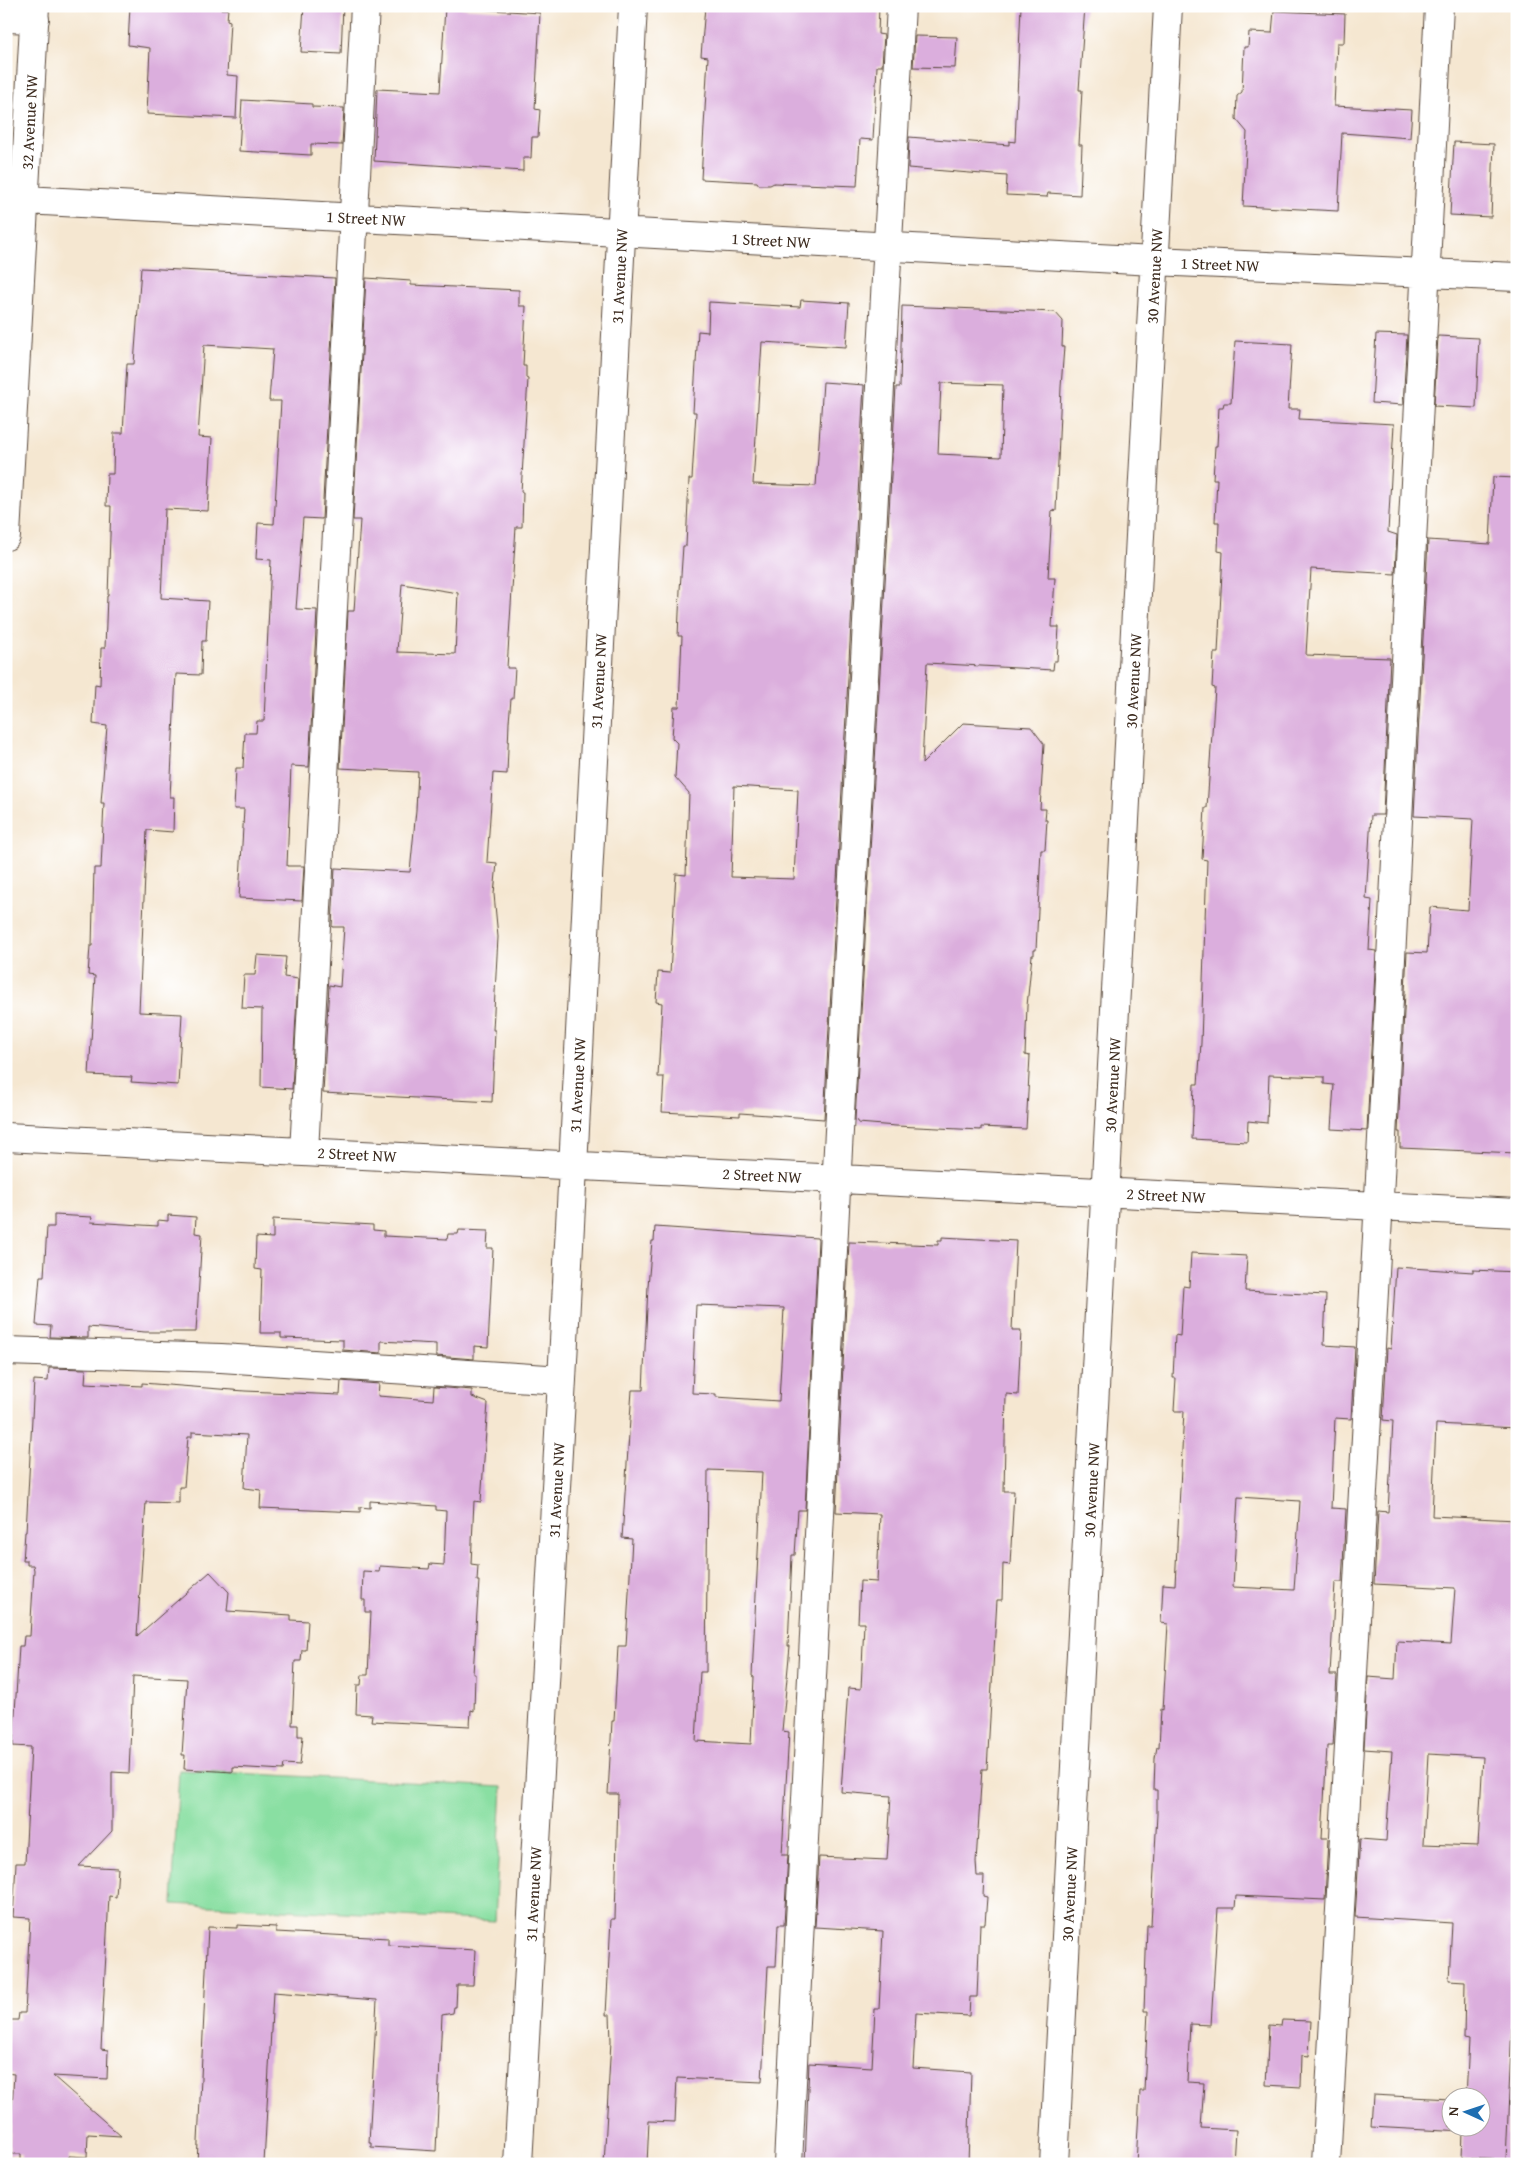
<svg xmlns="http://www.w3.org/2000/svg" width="1523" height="2170" font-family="'Gentium Book Plus',serif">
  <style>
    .green { fill: #89dfa2; stroke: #628460 }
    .building { fill: #dbaedd; fill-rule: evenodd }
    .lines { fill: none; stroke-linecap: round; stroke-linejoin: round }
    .minor-casing { stroke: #574639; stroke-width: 30 }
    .minor { stroke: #fff; stroke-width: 28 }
    .labels { text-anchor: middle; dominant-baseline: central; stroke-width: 4.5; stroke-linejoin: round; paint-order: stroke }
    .street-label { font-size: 16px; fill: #3b2a1e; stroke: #fff }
  </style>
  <rect width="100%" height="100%" fill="#fff"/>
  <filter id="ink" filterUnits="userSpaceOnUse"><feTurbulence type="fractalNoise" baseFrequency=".02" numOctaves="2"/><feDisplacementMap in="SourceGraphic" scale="10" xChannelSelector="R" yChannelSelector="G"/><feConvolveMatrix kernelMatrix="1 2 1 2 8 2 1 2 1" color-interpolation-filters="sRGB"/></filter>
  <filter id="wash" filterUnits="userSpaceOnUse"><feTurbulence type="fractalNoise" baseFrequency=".0096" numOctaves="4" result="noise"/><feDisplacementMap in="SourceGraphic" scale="20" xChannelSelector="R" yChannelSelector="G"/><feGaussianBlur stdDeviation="1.12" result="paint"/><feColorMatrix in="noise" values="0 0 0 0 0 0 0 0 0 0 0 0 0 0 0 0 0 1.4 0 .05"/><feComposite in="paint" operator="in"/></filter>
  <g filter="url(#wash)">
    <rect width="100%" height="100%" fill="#f5e7d1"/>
    <path class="green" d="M 179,1770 L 502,1787 L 495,1921 L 172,1904 Z"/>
    <g id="blocks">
      <path class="building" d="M 130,6 L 221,6 L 221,9 L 228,9 L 227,20 L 230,21 L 227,75 L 238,76 L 236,118 L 147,114 L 150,48 L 128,45 Z
        M 304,6 L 343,6 L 341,54 L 301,52 Z
        M 705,6 L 879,6 L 878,34 L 884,35 L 882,66 L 877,66 L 873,140 L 860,139 L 857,186 L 774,183 L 770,185 L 759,185 L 757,182 L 701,179 L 708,57 L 701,56 Z
        M 1021,6 L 1085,6 L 1079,90 L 1082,90 L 1079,145 L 1082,145 L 1080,195 L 1048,193 L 1047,197 L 1006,195 L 1007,176 L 908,168 L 909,137 L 1009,145 L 1009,141 L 1015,142 Z
        M 445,7 L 540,13 L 535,109 L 540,110 L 538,137 L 532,137 L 531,158 L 523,158 L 523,171 L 374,161 L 377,89 L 440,92 Z
        M 1274,11 L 1345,14 L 1344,43 L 1337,43 L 1334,106 L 1412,110 L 1410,138 L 1342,133 L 1338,211 L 1243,206 L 1247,132 L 1236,119 L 1237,96 L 1242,92 L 1244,47 L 1248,47 L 1249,32 L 1272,33 Z
        M 915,36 L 957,37 L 955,68 L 913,67 Z
        M 242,100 L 312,104 L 312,107 L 344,108 L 342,145 L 311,144 L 311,155 L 239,151 Z
        M 1454,142 L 1494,144 L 1491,217 L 1450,215 Z
        M 141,268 L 335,278 L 322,519 L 303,518 L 296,609 L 317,610 L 309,767 L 291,766 L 287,866 L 304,866 L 302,901 L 239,898 L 244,809 L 234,809 L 236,768 L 243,768 L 245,733 L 256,733 L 257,721 L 264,721 L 271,560 L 256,559 L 258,523 L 274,524 L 281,401 L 269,401 L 273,349 L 204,345 L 198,437 L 212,438 L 208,511 L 165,509 L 161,598 L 208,601 L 206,641 L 202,641 L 201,675 L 176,674 L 170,797 L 174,797 L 173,832 L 147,830 L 139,1012 L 182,1014 L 178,1085 L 131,1082 L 132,1077 L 89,1075 L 95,976 L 88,975 L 90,946 L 92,946 L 94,868 L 101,868 L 104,803 L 101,803 L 107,726 L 93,724 L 95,684 L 100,685 L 101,648 L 105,648 L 107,596 L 108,596 L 111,506 L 106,506 L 107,474 L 113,474 L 114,433 L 123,433 L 127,364 L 134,364 Z
        M 366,278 L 411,281 L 411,285 L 519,290 L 519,306 L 526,306 L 523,366 L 526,366 L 526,378 L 528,379 L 521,492 L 523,492 L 522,527 L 516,527 L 507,668 L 515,668 L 513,699 L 511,699 L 509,722 L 507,774 L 493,773 L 487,862 L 497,863 L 494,894 L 498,937 L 493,1030 L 495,1030 L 492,1102 L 323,1093 L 329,985 L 340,987 L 344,927 L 332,927 L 335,868 L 410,872 L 416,810 L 418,772 L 340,768 L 348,611 L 354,611 L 360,520 L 353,520 ZM 402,584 L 458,593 L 455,654 L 397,652 Z
        M 801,300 L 849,303 L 846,347 L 762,342 L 753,484 L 816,486 L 823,382 L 864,385 L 824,1119 L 740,1113 L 740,1116 L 662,1112 L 664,1077 L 658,1077 L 662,1003 L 656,1002 L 658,972 L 670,973 L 676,874 L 686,875 L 689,793 L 675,777 L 677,743 L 672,738 L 674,707 L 679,707 L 682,636 L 678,636 L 680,590 L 683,546 L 686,546 L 689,479 L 692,479 L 696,412 L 693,412 L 698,331 L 708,332 L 709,302 L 800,307 ZM 734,786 L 798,790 L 794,879 L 731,877 Z
        M 902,306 L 1055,312 L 1063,321 L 1062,347 L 1064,347 L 1061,387 L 1056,511 L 1052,510 L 1048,578 L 1055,578 L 1052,627 L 1059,627 L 1057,661 L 1054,661 L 1053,670 L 927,663 L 922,764 L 963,723 L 1031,727 L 1044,744 L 1040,809 L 1046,809 L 1045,820 L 1047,820 L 1045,850 L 1041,850 L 1036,950 L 1034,950 L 1034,955 L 1032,955 L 1027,1006 L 1025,1055 L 1030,1056 L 1026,1129 L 981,1127 L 981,1130 L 896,1126 L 858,1123 L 858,1121 L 855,1120 L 896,387 L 900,387 ZM 941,383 L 1003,385 L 1001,457 L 938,454 Z
        M 1376,334 L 1407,335 L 1403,405 L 1372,403 Z
        M 1438,336 L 1479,338 L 1476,408 L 1434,406 Z
        M 1235,341 L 1292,344 L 1288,409 L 1300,409 L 1299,419 L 1394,424 L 1388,532 L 1397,535 L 1395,574 L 1311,569 L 1306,655 L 1390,658 L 1383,815 L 1371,815 L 1366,899 L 1372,900 L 1369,950 L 1376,951 L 1367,1131 L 1331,1129 L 1334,1085 L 1324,1084 L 1324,1077 L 1269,1075 L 1267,1123 L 1248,1121 L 1247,1142 L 1192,1139 L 1194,1084 L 1198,1084 L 1201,1043 L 1207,860 L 1202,859 L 1205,808 L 1207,808 L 1215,688 L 1212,687 L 1214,653 L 1218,653 L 1223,552 L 1218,551 L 1219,522 L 1215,522 L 1217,479 L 1213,479 L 1215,446 L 1217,446 L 1219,407 L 1223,407 L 1224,403 L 1231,403 Z
        M 1493,477 L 1517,478 L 1517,1153 L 1400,1148 L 1400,1132 L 1398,1132 L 1407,952 L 1427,953 L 1430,907 L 1468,910 L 1473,819 L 1414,816 L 1428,540 L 1490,544 Z
        M 257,955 L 286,957 L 284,977 L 298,979 L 292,1089 L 261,1087 L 262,1009 L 242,1008 L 244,975 L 255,975 Z
        M 54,1215 L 92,1217 L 91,1222 L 158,1226 L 158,1220 L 168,1221 L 168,1215 L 196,1217 L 195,1233 L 202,1234 L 196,1332 L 145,1332 L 88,1327 L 88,1338 L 50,1337 L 51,1326 L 36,1325 L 40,1276 L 44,1276 L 47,1227 L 54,1227 Z
        M 273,1219 L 373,1225 L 373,1230 L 384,1231 L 384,1236 L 447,1239 L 448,1234 L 458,1234 L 459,1230 L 488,1231 L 487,1248 L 493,1248 L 488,1347 L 474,1346 L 474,1359 L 436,1356 L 436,1344 L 381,1341 L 381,1353 L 343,1350 L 343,1340 L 281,1338 L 281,1333 L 260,1333 L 262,1270 L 255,1269 L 256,1237 L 273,1238 Z
        M 655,1227 L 817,1238 L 818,1240 L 805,1510 L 798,1510 L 795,1555 L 792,1555 L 788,1646 L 790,1646 L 782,1731 L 789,1732 L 782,1855 L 788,1855 L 784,1925 L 778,1925 L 776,1966 L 768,1966 L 762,2082 L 677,2078 L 675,2122 L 649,2121 L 647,2164 L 604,2164 L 611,2041 L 610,2015 L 606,2015 L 611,1919 L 615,1919 L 618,1794 L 608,1794 L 612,1721 L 614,1721 L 618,1646 L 626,1646 L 632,1539 L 622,1538 L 632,1390 L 643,1390 L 648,1286 L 652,1241 L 654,1241 ZM 696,1305 L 784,1308 L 779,1401 L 716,1397 L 716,1394 L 692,1393 ZM 708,1470 L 762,1472 L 752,1676 L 754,1677 L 751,1744 L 696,1741 L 700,1672 L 706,1672 Z
        M 942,1237 L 1016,1241 L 1012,1330 L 1021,1330 L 1018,1395 L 1006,1394 L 1004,1491 L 1014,1491 L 1010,1565 L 1003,1564 L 1002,1600 L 997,1600 L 987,1769 L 982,1769 L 976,1862 L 977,1876 L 984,1876 L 983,1896 L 987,1897 L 985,1924 L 980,1924 L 977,1997 L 970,1997 L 969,2016 L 916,2013 L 913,2068 L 971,2072 L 968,2164 L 805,2164 L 809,2063 L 872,2067 L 875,2009 L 879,2009 L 883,1931 L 815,1927 L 819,1857 L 887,1860 L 891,1796 L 841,1792 L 848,1688 L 861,1689 L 864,1623 L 858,1623 L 860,1581 L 877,1582 L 880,1514 L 836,1512 L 849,1242 L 938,1245 L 938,1240 L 942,1240 Z
        M 1191,1253 L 1247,1256 L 1245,1291 L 1326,1295 L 1324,1345 L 1355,1347 L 1351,1419 L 1335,1418 L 1331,1508 L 1346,1509 L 1342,1582 L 1335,1582 L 1330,1675 L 1337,1675 L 1333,1746 L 1327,1746 L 1322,1838 L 1328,1838 L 1325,1900 L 1236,1896 L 1235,1908 L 1218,1908 L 1211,2025 L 1190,2024 L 1187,2082 L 1204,2083 L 1201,2128 L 1236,2130 L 1234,2164 L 1136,2164 L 1140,2091 L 1144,2091 L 1148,2011 L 1144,2011 L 1147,1925 L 1151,1925 L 1157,1814 L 1157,1790 L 1154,1790 L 1155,1758 L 1157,1747 L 1159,1747 L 1161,1709 L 1163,1710 L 1168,1624 L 1161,1623 L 1163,1584 L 1175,1585 L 1184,1411 L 1174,1411 L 1176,1378 L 1173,1378 L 1175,1335 L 1180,1336 L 1183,1286 L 1189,1287 ZM 1238,1497 L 1300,1501 L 1294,1590 L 1233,1587 Z
        M 1396,1267 L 1473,1272 L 1473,1270 L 1517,1272 L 1517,1428 L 1436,1424 L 1432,1516 L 1517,1520 L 1517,1984 L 1516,2001 L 1513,2001 L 1506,2160 L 1462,2158 L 1463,2132 L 1371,2127 L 1373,2095 L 1450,2099 L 1450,2128 L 1480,2128 L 1480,2098 L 1466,2098 L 1469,2040 L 1464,2039 L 1465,1981 L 1449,1980 L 1452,1923 L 1355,1917 L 1360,1839 L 1386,1841 L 1392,1751 L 1364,1749 L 1368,1677 L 1395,1679 L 1397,1641 L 1451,1644 L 1455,1588 L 1374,1584 L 1378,1511 L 1388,1512 L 1393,1421 L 1383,1420 L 1387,1348 L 1391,1349 ZM 1428,1754 L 1483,1757 L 1478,1846 L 1423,1844 Z
        M 49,1368 L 86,1369 L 85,1383 L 142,1386 L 142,1383 L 245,1391 L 340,1395 L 341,1381 L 379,1384 L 378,1396 L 433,1400 L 434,1387 L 472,1390 L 472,1397 L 488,1403 L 481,1502 L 474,1501 L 471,1564 L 478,1565 L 477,1581 L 479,1581 L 473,1674 L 475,1674 L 474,1711 L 471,1710 L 470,1726 L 371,1721 L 372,1715 L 356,1714 L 357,1685 L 361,1685 L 362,1675 L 368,1675 L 371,1612 L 365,1612 L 365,1600 L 362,1600 L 363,1571 L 379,1572 L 380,1566 L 429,1569 L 430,1564 L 444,1565 L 446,1511 L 436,1510 L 436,1506 L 370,1501 L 370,1508 L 360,1507 L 360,1512 L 260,1508 L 261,1490 L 244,1488 L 247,1435 L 192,1432 L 192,1437 L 188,1437 L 184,1487 L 179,1487 L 179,1503 L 146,1502 L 137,1636 L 210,1572 L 229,1592 L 227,1611 L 291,1615 L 291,1620 L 308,1621 L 306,1650 L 302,1650 L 301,1661 L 295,1661 L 292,1725 L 298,1725 L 298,1736 L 303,1736 L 300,1765 L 284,1764 L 283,1770 L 233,1767 L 233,1772 L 184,1769 L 185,1755 L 182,1755 L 187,1679 L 133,1676 L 129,1773 L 112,1772 L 112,1831 L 79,1866 L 118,1868 L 116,1897 L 109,1896 L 101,2049 L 108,2050 L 107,2079 L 53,2076 L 121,2136 L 88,2134 L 87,2157 L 69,2156 L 69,2164 L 21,2163 L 21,2154 L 9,2154 L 14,2074 L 6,2073 L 8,2020 L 18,2020 L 19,2013 L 25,2013 L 30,1918 L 13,1917 L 16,1863 L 25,1863 L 31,1747 L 13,1746 L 19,1646 L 23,1646 L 24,1636 L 30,1636 L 34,1570 L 33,1565 L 27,1565 L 27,1561 L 23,1561 L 25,1532 L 26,1532 L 34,1380 L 48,1381 Z
        M 237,1925 L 276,1927 L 276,1932 L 388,1938 L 388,1945 L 475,1950 L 473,1985 L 457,1985 L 456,2007 L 454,2007 L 453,2013 L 442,2015 L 436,2151 L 371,2147 L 371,2143 L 369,2143 L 377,2000 L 273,1992 L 264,2164 L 197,2164 L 208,1927 L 237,1928 Z
        M 1282,2020 L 1311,2021 L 1309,2056 L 1302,2055 L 1301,2087 L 1266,2085 L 1269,2025 L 1281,2026 Z"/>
    </g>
  </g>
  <g filter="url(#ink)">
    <use href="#blocks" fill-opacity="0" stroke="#574639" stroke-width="1"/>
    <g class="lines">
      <defs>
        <path id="minor" d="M 6,18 L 35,19
          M 25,200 L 1154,261 L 1517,277
          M 6,536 L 35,6
          M 6,1137 L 1517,1213
          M 304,1152 L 365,6
          M 6,1351 L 221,1358 L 562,1380
          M 518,2164 L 562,1380 L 633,6
          M 788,2164 L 838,1149 L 901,6
          M 1054,2164 L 1168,6
          M 1326,2164 L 1377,1237 L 1439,6"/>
      </defs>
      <use href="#minor" class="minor-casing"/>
      <use href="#minor" class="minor"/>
    </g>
  </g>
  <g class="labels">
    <g class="street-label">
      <text transform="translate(29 122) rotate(-87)">32 Avenue NW</text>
      <text transform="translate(366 218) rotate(3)">1 Street NW</text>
      <text transform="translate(771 240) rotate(3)">1 Street NW</text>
      <text transform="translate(1220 264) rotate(2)">1 Street NW</text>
      <text transform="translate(619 276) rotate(-87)">31 Avenue NW</text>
      <text transform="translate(1154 276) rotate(-87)">30 Avenue NW</text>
      <text transform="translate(598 681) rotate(-87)">31 Avenue NW</text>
      <text transform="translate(1133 681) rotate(-87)">30 Avenue NW</text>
      <text transform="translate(577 1085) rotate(-87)">31 Avenue NW</text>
      <text transform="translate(1112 1085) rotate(-87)">30 Avenue NW</text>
      <text transform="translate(357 1154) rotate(3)">2 Street NW</text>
      <text transform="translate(762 1175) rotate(3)">2 Street NW</text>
      <text transform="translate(1166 1195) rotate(3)">2 Street NW</text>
      <text transform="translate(556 1490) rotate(-87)">31 Avenue NW</text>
      <text transform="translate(1091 1490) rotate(-87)">30 Avenue NW</text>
      <text transform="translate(533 1894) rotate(-87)">31 Avenue NW</text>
      <text transform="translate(1069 1894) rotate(-87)">30 Avenue NW</text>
    </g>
  </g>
  <rect width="1523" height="2170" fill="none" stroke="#fff" stroke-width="25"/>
  <g transform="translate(1466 2112) rotate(273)"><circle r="24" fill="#ffffff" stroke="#b1aaa5"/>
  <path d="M0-4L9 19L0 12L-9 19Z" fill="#1f6fb2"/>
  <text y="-8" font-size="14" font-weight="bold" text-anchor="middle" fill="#3b2a1e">N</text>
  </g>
</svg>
